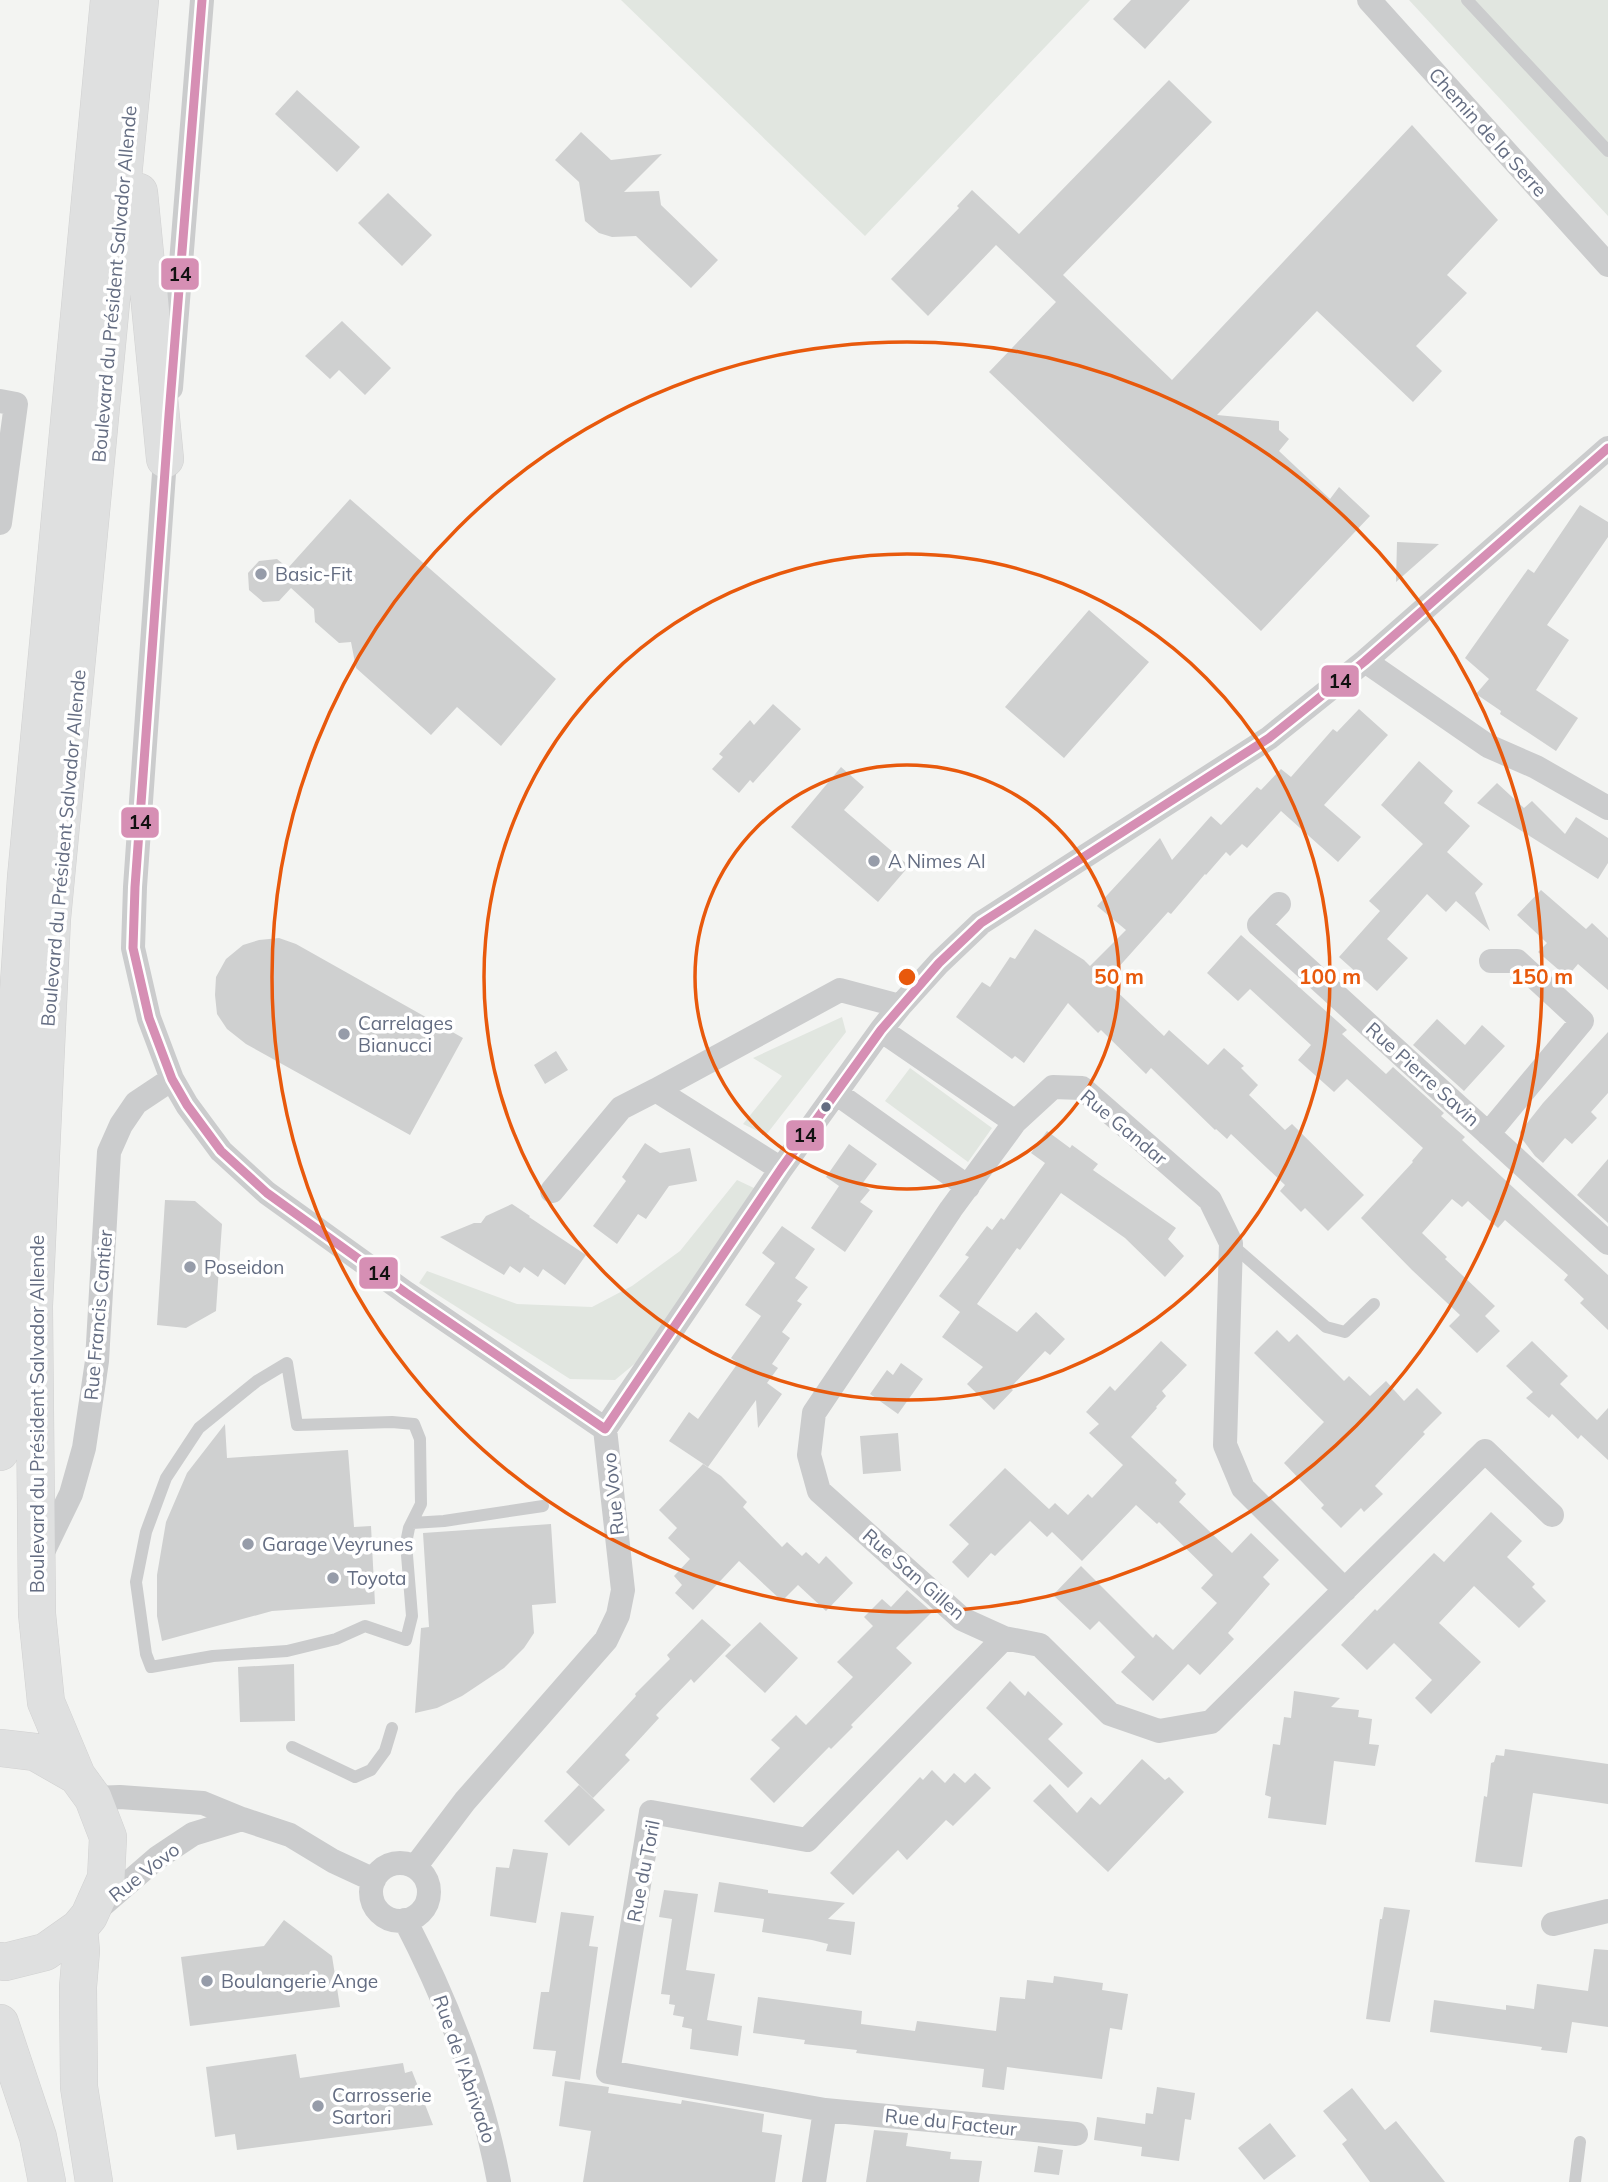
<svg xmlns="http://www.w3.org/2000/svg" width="1608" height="2182" font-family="Mulish,sans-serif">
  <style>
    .green { fill: #e1e6e0 }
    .building { fill: #cfd0d0 }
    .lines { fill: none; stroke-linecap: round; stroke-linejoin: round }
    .primary-casing { stroke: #d1d1d1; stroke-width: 38 }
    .lane { stroke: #cbcccd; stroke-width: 12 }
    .street { stroke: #cbcccd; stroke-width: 24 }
    .primary { stroke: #dfe0e0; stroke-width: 37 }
    .bus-1-casing { stroke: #fff; stroke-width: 14 }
    .bus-1 { stroke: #d68fb4; stroke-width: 9 }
    .ring { fill: none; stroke: #e8590c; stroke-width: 3.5 }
    .poi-dot { fill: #969ca9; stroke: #fff; stroke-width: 2.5 }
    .bus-dot { fill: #646d82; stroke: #fff; stroke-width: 2.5 }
    .labels { text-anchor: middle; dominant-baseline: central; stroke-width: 7; stroke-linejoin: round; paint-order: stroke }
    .street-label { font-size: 19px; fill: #646d82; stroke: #fff }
    .poi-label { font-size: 19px; fill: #646d82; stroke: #fff; text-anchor: start }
    .centre { fill: #e8590c; stroke: #fff; stroke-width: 3.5 }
    .ring-label { font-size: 21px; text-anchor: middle; font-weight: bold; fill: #e8590c; stroke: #fff; stroke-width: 7; stroke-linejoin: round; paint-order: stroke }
    .line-badge { stroke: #fff; stroke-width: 2.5 }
    .pale-badge-label { font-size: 19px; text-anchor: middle; font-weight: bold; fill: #111 }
  </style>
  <rect width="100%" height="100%" fill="#f3f4f2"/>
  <path class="green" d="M 621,0 L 1090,0 L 865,236 Z
    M 1409,0 L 1608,0 L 1608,217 L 1608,216 Z
    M 842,1017 L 846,1032 L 766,1135 L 743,1124 L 782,1076 L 753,1058 Z
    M 910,1068 L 992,1128 L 968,1162 L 885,1101 Z
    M 737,1180 L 754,1188 L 644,1356 L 615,1380 L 570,1379 L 419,1283 L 427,1271 L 517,1304 L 592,1307 L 632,1286 L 680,1251 Z"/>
  <path class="building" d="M 1131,0 L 1190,0 L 1145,49 L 1113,19 Z
    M 1169,80 L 1212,122 L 1063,275 L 1172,380 L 1412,125 L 1498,220 L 1447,275 L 1467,293 L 1416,346 L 1442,371 L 1413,402 L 1317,311 L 1217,415 L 1279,421 L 1279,430 L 1289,439 L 1279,451 L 1330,499 L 1339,487 L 1370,516 L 1261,631 L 989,372 L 1056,302 L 996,245 L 928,316 L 891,279 L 959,208 L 957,206 L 972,190 L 1019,234 Z
    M 297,90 L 360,147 L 337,172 L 275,114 Z
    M 581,132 L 611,160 L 662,154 L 624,192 L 659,191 L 661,205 L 718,260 L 691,288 L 636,236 L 612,237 L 599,233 L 585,221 L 579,182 L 555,160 Z
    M 388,193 L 432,235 L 402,266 L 358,223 Z
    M 342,321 L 391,368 L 365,395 L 339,370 L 330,379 L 305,356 Z
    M 350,499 L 556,679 L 501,746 L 457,707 L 431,735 L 356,668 L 351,642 L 339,643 L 315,622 L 314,609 L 291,588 L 279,601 L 263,602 L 249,590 L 248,573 L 259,561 L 277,559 L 288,568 Z
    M 1580,505 L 1608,522 L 1608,537 L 1547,625 L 1569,640 L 1536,690 L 1578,718 L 1556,751 L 1500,714 L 1501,711 L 1476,694 L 1489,679 L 1465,658 L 1528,569 L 1534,573 Z
    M 1397,542 L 1439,544 L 1396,582 Z
    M 1089,610 L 1149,662 L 1064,758 L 1005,707 Z
    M 773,704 L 801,729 L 753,783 L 750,780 L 739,793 L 712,769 L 723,757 L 719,754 L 750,720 L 754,725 Z
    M 1359,709 L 1388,735 L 1324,805 L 1361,837 L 1338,862 L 1281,811 L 1247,848 L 1242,844 L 1230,856 L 1226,852 L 1206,875 L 1205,874 L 1171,914 L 1168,912 L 1116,970 L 1122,974 L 1111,986 L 1164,1036 L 1169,1030 L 1208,1065 L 1224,1048 L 1244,1066 L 1241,1068 L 1258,1085 L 1249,1095 L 1285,1130 L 1292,1124 L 1364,1195 L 1328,1231 L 1305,1208 L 1301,1212 L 1280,1191 L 1285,1185 L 1231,1134 L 1227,1139 L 1216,1129 L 1215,1130 L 1151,1068 L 1146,1074 L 1101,1030 L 1098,1033 L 1068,1003 L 1024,1063 L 1015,1056 L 1012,1059 L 956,1017 L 982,982 L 990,987 L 1010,957 L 1015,959 L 1035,929 L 1084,960 L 1090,966 L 1126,930 L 1097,906 L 1160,838 L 1172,860 L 1211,816 L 1221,825 L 1257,787 L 1261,790 L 1281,769 L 1291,777 L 1333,729 L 1337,732 Z
    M 1419,761 L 1453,791 L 1444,803 L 1470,826 L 1447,852 L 1483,884 L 1475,893 L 1490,931 L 1456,901 L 1446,912 L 1427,894 L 1387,939 L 1408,958 L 1377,991 L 1339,957 L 1380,911 L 1369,901 L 1423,844 L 1381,805 Z
    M 841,767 L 864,787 L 844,810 L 909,866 L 878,902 L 791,827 Z
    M 1497,783 L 1524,808 L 1532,801 L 1565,834 L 1576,817 L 1608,838 L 1608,863 L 1598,879 L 1477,803 Z
    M 1541,890 L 1586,929 L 1592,923 L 1608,938 L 1608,990 L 1578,964 L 1567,977 L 1538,952 L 1547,943 L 1517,915 Z
    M 1241,935 L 1347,1030 L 1342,1034 L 1386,1074 L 1393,1067 L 1444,1113 L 1441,1116 L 1465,1137 L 1462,1140 L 1608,1275 L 1608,1330 L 1580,1303 L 1584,1299 L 1564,1280 L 1568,1275 L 1505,1220 L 1498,1228 L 1468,1201 L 1462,1207 L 1452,1199 L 1422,1233 L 1447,1257 L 1445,1259 L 1495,1306 L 1485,1316 L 1500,1331 L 1477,1353 L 1449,1326 L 1460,1315 L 1412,1270 L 1361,1218 L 1413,1162 L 1412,1161 L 1423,1148 L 1347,1079 L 1334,1092 L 1298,1060 L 1311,1045 L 1250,989 L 1238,1001 L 1207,973 Z
    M 279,938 L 296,944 L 463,1038 L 410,1135 L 246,1044 L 227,1029 L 217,1014 L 215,995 L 216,977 L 226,959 L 243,945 L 259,940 Z
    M 1437,1019 L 1465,1045 L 1482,1025 L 1505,1046 L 1464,1091 L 1413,1045 Z
    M 1608,1032 L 1608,1093 L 1591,1112 L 1597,1118 L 1572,1144 L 1565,1138 L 1543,1163 L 1535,1156 L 1522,1139 L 1520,1132 L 1543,1103 Z
    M 556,1051 L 568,1070 L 545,1084 L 534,1065 Z
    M 1047,1131 L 1070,1148 L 1072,1145 L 1098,1164 L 1093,1170 L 1176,1228 L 1168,1239 L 1184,1256 L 1165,1277 L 1125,1238 L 1061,1193 L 1020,1250 L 1017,1248 L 977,1304 L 1017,1332 L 1036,1312 L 1065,1339 L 1050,1355 L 1045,1351 L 1010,1388 L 1013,1390 L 994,1410 L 967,1384 L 983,1367 L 942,1337 L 960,1312 L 939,1296 L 969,1257 L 965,1255 L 987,1226 L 992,1230 L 1001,1218 L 1004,1220 L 1045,1163 L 1031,1153 Z
    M 645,1143 L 660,1153 L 690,1148 L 697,1181 L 669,1186 L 646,1219 L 638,1214 L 617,1244 L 593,1226 L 626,1181 L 622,1177 Z
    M 849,1144 L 877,1164 L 862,1184 L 870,1190 L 860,1202 L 873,1211 L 845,1252 L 811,1228 L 839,1186 L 826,1177 Z
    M 1608,1159 L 1608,1223 L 1577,1195 Z
    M 165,1200 L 195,1201 L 222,1224 L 216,1311 L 186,1328 L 157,1325 Z
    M 512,1204 L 530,1216 L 529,1217 L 586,1255 L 565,1285 L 543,1269 L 538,1277 L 524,1267 L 520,1273 L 510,1266 L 504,1275 L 440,1237 L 474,1223 L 481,1223 L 486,1216 Z
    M 782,1226 L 815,1249 L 795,1278 L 808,1287 L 797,1301 L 802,1304 L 782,1332 L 790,1338 L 772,1364 L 778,1368 L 767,1383 L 782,1394 L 758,1428 L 756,1400 L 708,1467 L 669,1441 L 689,1412 L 698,1419 L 738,1363 L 731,1358 L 761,1316 L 745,1305 L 775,1263 L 762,1253 Z
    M 1277,1330 L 1289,1342 L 1297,1334 L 1344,1381 L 1349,1376 L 1370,1396 L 1386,1381 L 1404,1401 L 1417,1388 L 1442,1413 L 1423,1432 L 1425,1434 L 1375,1486 L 1383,1494 L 1364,1512 L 1361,1508 L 1341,1528 L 1321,1508 L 1324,1505 L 1284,1463 L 1324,1422 L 1254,1353 Z
    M 1161,1341 L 1187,1365 L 1162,1391 L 1166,1396 L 1156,1407 L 1157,1408 L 1131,1437 L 1177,1480 L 1175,1483 L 1186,1494 L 1179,1502 L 1232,1553 L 1251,1533 L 1279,1560 L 1263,1577 L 1270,1584 L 1228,1633 L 1234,1639 L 1200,1675 L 1188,1664 L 1153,1701 L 1121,1672 L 1135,1657 L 1099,1621 L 1090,1630 L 1053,1595 L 1081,1566 L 1153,1638 L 1156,1634 L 1173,1650 L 1217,1603 L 1201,1588 L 1213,1575 L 1159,1522 L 1157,1524 L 1136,1505 L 1082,1561 L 1052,1532 L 1047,1537 L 1030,1521 L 995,1556 L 991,1553 L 968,1578 L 952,1562 L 969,1544 L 949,1525 L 1005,1468 L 1049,1509 L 1055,1503 L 1068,1515 L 1088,1494 L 1092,1498 L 1123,1465 L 1089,1433 L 1099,1424 L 1086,1412 L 1110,1386 L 1115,1391 Z
    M 1532,1341 L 1568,1376 L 1560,1384 L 1597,1420 L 1608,1408 L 1608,1460 L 1581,1435 L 1578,1439 L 1552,1414 L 1549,1418 L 1526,1398 L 1533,1392 L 1506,1366 Z
    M 901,1363 L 923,1379 L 898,1414 L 870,1394 L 887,1370 L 893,1375 Z
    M 225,1424 L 227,1458 L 348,1450 L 354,1527 L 371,1526 L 375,1604 L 272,1611 L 162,1641 L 157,1616 L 157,1575 L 166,1522 L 187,1473 Z
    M 898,1433 L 901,1471 L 863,1474 L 860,1436 Z
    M 703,1464 L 721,1476 L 747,1502 L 743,1507 L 782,1547 L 787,1542 L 802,1556 L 806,1552 L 819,1564 L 826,1556 L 853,1583 L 826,1611 L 798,1585 L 782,1601 L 739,1561 L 693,1610 L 675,1593 L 682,1585 L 674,1576 L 690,1559 L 668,1538 L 677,1528 L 659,1510 Z
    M 1491,1512 L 1522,1541 L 1507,1557 L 1535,1584 L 1532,1587 L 1546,1601 L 1519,1628 L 1474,1586 L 1439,1623 L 1481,1662 L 1431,1714 L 1415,1698 L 1432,1680 L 1394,1643 L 1367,1670 L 1341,1645 L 1375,1609 L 1377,1611 L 1434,1553 L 1444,1562 Z
    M 551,1524 L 556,1603 L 532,1605 L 534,1633 L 524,1648 L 504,1668 L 462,1696 L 437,1708 L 415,1713 L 421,1628 L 429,1627 L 423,1533 Z
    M 907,1590 L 932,1612 L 896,1648 L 912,1663 L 851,1725 L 853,1727 L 831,1749 L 829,1747 L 774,1803 L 750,1779 L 780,1748 L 771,1740 L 796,1715 L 806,1725 L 853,1677 L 837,1662 L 873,1626 L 864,1617 L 882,1599 L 891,1607 Z
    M 702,1619 L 731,1645 L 694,1683 L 691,1679 L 656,1715 L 659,1718 L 625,1755 L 630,1760 L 593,1798 L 566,1772 L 636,1696 L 635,1694 L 670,1659 L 667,1655 Z
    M 760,1622 L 798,1658 L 765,1693 L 725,1656 Z
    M 294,1664 L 295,1721 L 240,1722 L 238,1667 Z
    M 1010,1681 L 1025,1696 L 1028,1691 L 1063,1724 L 1048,1739 L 1083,1773 L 1068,1788 L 986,1708 Z
    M 1294,1691 L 1340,1698 L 1331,1707 L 1359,1710 L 1358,1717 L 1372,1719 L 1369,1744 L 1379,1745 L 1375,1766 L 1334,1761 L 1326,1825 L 1268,1818 L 1271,1797 L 1265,1795 L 1273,1744 L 1280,1745 L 1284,1717 L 1291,1718 Z
    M 1505,1749 L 1608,1764 L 1608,1804 L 1533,1793 L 1522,1867 L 1475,1862 L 1484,1796 L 1487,1797 L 1491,1763 L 1494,1762 L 1496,1755 L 1504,1756 Z
    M 1142,1759 L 1165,1780 L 1169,1777 L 1184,1792 L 1108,1872 L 1033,1801 L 1050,1784 L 1077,1813 L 1091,1797 L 1100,1805 Z
    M 932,1770 L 945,1783 L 954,1773 L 965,1783 L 975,1773 L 991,1788 L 953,1826 L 946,1820 L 907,1860 L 898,1850 L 853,1895 L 830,1873 L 920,1777 L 923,1780 Z
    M 579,1785 L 605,1810 L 569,1846 L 544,1821 Z
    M 513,1849 L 548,1853 L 536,1923 L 490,1916 L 496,1867 L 509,1868 Z
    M 719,1882 L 768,1890 L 768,1893 L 845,1903 L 828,1919 L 855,1922 L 851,1955 L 826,1951 L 828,1944 L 812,1940 L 762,1932 L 764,1919 L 714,1912 Z
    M 664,1890 L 698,1894 L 686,1970 L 715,1974 L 707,2020 L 742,2026 L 738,2056 L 690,2049 L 692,2029 L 682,2027 L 684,2017 L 673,2015 L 675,2005 L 669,2004 L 670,1995 L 661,1994 L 672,1919 L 659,1917 Z
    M 1384,1907 L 1410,1910 L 1390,2022 L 1366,2019 L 1380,1919 L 1382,1919 Z
    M 561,1912 L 594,1916 L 589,1946 L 598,1947 L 580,2080 L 552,2076 L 556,2051 L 533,2049 L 541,1992 L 549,1992 Z
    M 284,1920 L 332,1956 L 340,2007 L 190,2026 L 181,1957 L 264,1946 Z
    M 1594,1949 L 1608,1950 L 1608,2027 L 1572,2022 L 1567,2053 L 1541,2050 L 1542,2047 L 1430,2032 L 1434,2000 L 1506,2010 L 1506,2005 L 1534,2009 L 1537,1984 L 1588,1991 Z
    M 1054,1976 L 1103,1983 L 1102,1990 L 1128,1994 L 1122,2030 L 1110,2028 L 1102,2079 L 1007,2067 L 1004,2090 L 982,2087 L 984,2069 L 856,2053 L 857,2050 L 804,2044 L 805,2040 L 753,2033 L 758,1997 L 862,2011 L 861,2024 L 915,2031 L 917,2021 L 996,2031 L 1000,1997 L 1025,1999 L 1027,1980 L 1053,1983 Z
    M 296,2054 L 300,2078 L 403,2063 L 405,2073 L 412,2071 L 433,2125 L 237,2150 L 235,2134 L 215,2137 L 206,2067 Z
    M 565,2081 L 609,2087 L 608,2093 L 681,2104 L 682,2100 L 764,2114 L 762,2132 L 782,2135 L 775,2182 L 583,2182 L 591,2131 L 559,2126 Z
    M 1157,2087 L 1195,2093 L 1191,2120 L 1185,2119 L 1179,2161 L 1141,2156 L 1142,2147 L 1094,2140 L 1097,2117 L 1145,2124 L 1146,2113 L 1153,2114 Z
    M 1352,2088 L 1385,2130 L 1396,2121 L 1445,2182 L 1370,2182 L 1342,2144 L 1347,2140 L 1323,2111 Z
    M 1270,2123 L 1296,2156 L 1264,2180 L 1238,2148 Z
    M 874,2130 L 908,2133 L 906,2146 L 951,2152 L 950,2159 L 982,2161 L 979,2182 L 866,2182 Z
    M 1038,2146 L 1063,2150 L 1059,2175 L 1034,2172 Z"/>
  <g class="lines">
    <defs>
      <path id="primary" d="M 139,192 L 165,459
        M 0,1452 L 5,1304 L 6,1179 L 26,877 L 109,0
        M 0,1748 L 35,1752 L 77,1776 L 93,1798 L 108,1837 L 106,1878 L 89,1916 L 79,1928 L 45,1952 L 5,1962 L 0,1961
        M 77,1776 L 46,1702 L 37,1614 L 34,1306 L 52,919 L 140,0
        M 79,1928 L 81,1951 L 78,1987 L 79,2087 L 94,2182
        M 0,2023 L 38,2137 L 47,2182"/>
    </defs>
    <use href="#primary" class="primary-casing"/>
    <path class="lane" d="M 1467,0 L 1608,151
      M 1231,1244 L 1326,1327 L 1345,1332 L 1374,1304
      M 287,1363 L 297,1425 L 392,1422 L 414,1424 L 420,1439 L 421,1504 L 409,1528 L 406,1543 L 412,1616 L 406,1640 L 365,1626 L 336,1639 L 287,1651 L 213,1656 L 151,1667 L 146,1654 L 136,1582 L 146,1532 L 166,1478 L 199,1428 L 257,1381 Z
      M 412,1523 L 444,1521 L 543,1506
      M 292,1747 L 355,1777 L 371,1770 L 385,1751 L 392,1728
      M 1575,2182 L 1580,2142"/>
    <path class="street" d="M 1369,0 L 1608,265
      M 171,388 L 202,0
      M 0,401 L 16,404 L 0,523
      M 166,445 L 135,887 L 133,948 L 149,1018 L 172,1079 L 187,1105 L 221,1151 L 267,1193 L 406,1293 L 605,1429
      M 1365,661 L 1488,746 L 1536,767 L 1608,808
      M 1279,904 L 1259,925 L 1608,1243
      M 881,1030 L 1015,1122
      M 656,1090 L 840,990 L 900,1006
      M 836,1093 L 968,1187
      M 1488,1134 L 1582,1021 L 1517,961 L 1491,961
      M 552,1191 L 621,1108 L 656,1090 L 781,1169
      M 41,1556 L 71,1494 L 84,1448 L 97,1361 L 109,1152 L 121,1125 L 136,1103 L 172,1079
      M 1345,1590 L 1243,1488 L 1225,1445 L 1231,1243 L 1210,1200 L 1082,1088 L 1053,1087 L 1015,1122 L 951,1209 L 814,1413 L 809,1455 L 819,1491 L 962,1619 L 1004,1638 L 1040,1645 L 1110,1714 L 1159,1731 L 1211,1722 L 1485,1451 L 1552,1515
      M 93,1798 L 120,1797 L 203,1803 L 242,1819 L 290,1835 L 333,1861 L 374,1880
      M371 1892a29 29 0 1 1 58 0a29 29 0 1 1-58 0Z
      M 415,1867 L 465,1801 L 606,1640 L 618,1615 L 623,1590 L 605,1429 L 781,1169 L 881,1030 L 900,1006 L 939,963 L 981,923 L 1269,738 L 1365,661 L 1608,448
      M 98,1909 L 157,1858 L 193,1834 L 242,1819
      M 405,1920 C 448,2003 482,2090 499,2182
      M 1553,1924 L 1608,1911
      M 825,2110 L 1076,2134
      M 814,2182 L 825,2110 L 608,2072 L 651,1812 L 807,1840 L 1004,1638"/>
    <use href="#primary" class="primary"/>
    <defs>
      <path id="bus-1" d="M 202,0 L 169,415 L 135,887 L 133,948 L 149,1018 L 172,1079 L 187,1105 L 221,1151 L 267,1193 L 406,1293 L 605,1429
        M 605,1429 L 781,1169 L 881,1030 L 939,963 L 981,923 L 1269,738 L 1365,661 L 1608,448"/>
    </defs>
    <use href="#bus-1" class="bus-1-casing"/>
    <use href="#bus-1" class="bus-1"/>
  </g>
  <g class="ring">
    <circle cx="907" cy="977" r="212"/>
    <circle cx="907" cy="977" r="423"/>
    <circle cx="907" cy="977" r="635"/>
  </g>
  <g class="poi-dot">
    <circle cx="261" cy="574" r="7"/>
    <circle cx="874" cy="861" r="7"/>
    <circle cx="344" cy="1034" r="7"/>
    <circle cx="190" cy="1267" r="7"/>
    <circle cx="248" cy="1544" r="7"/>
    <circle cx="333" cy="1578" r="7"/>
    <circle cx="207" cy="1981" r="7"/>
    <circle cx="318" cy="2106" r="7"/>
  </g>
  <circle class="bus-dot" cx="826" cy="1107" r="6"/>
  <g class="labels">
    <g class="street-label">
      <text transform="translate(1488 132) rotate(48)">Chemin de la Serre</text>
      <text transform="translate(114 284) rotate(-85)">Boulevard du Président Salvador Allende</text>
      <text transform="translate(63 848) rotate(-85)">Boulevard du Président Salvador Allende</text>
      <text transform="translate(1423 1074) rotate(42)">Rue Pierre Savin</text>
      <text transform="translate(1124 1127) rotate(40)">Rue Gandar</text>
      <text transform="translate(98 1315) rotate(-85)">Rue Francis Cantier</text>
      <text transform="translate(37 1414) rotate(-90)">Boulevard du Président Salvador Allende</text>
      <text transform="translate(613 1494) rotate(-96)">Rue Vovo</text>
      <text transform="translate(914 1574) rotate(41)">Rue San Gillen</text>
      <text transform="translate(643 1871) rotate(-79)">Rue du Toril</text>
      <text transform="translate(144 1872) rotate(-38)">Rue Vovo</text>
      <text transform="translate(465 2069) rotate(71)">Rue de l'Abrivado</text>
      <text transform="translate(951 2122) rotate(6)">Rue du Facteur</text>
    </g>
    <g class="poi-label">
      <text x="275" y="574">Basic-Fit</text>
      <text x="888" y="861">A Nimes Al</text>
      <text x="358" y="1023">Carrelages<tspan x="358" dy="22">Bianucci</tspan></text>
      <text x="204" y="1267">Poseidon</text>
      <text x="262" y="1544">Garage Veyrunes</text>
      <text x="347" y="1578">Toyota</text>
      <text x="221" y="1981">Boulangerie Ange</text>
      <text x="332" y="2095">Carrosserie<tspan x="332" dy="22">Sartori</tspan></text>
    </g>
  </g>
  <circle cx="907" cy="977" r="10" class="centre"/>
  <g class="ring-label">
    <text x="1119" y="984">50 m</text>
    <text x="1330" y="984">100 m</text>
    <text x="1542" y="984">150 m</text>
  </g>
  <g class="line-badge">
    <rect x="160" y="257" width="40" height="34" rx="7" fill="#d68fb4"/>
    <rect x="1320" y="664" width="40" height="34" rx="7" fill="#d68fb4"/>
    <rect x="120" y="806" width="40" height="33" rx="7" fill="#d68fb4"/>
    <rect x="785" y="1119" width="40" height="33" rx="7" fill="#d68fb4"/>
    <rect x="358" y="1256" width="41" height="34" rx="7" fill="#d68fb4"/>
  </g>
  <g class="pale-badge-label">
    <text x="180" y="281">14</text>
    <text x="1340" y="688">14</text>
    <text x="140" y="829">14</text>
    <text x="805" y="1142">14</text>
    <text x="379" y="1280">14</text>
  </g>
</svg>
